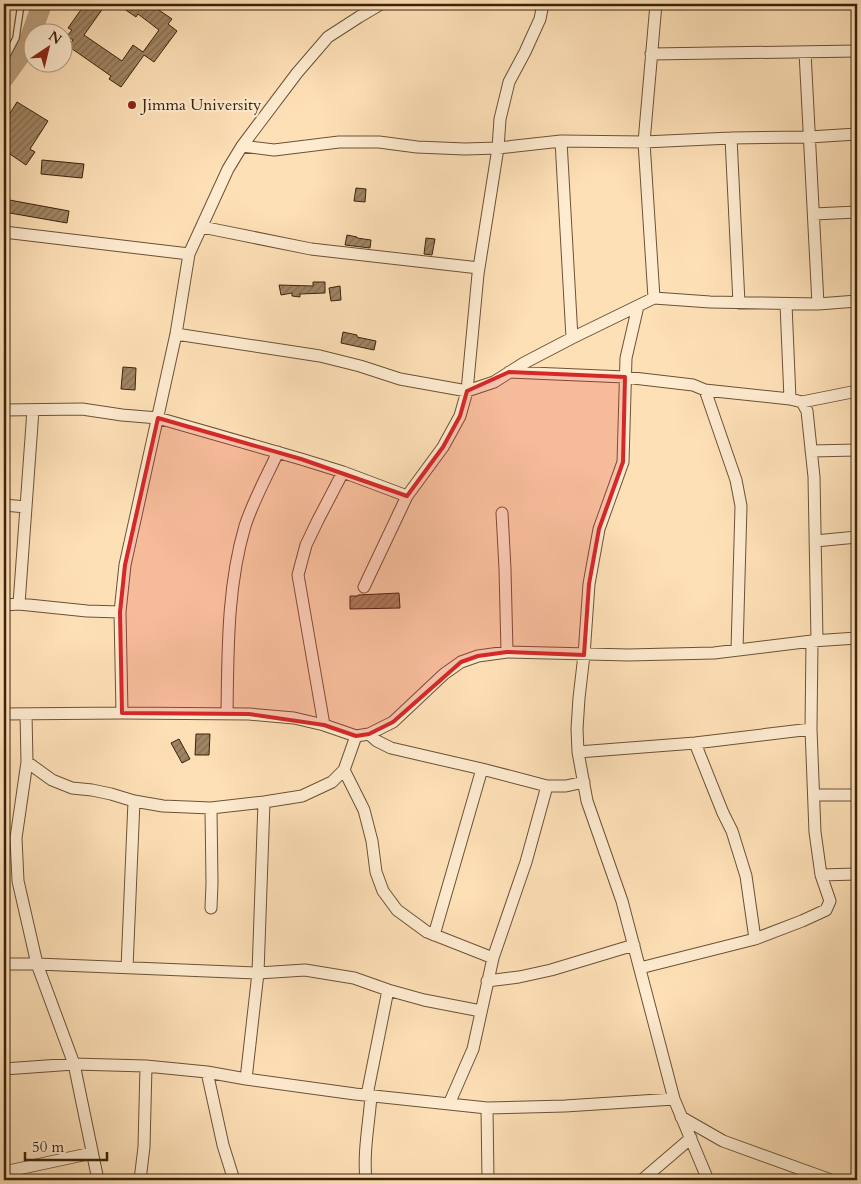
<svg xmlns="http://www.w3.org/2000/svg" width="861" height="1184" font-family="Cardo,serif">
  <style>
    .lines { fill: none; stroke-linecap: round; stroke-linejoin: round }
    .river { stroke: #bb9f7d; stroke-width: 20 }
    .building { fill: url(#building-hatch); stroke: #3a220b }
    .service-casing { stroke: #6b5236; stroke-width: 8 }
    .minor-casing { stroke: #6b5236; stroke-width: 13 }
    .service { stroke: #feebd0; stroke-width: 5.5 }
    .minor { stroke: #feebd0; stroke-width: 11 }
    .marked { fill: #d62828; fill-opacity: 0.2; stroke: #d62828; stroke-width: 4; stroke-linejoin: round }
    .poi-dot { fill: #8f2418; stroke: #feebd0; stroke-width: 2 }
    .labels { text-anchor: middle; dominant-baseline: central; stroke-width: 4.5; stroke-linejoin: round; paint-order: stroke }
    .poi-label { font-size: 16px; fill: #3a220b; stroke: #feebd0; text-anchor: start }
  </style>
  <defs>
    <pattern id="building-hatch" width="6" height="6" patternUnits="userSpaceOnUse" patternTransform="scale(1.25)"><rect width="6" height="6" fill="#a08564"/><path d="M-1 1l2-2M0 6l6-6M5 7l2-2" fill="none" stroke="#836c51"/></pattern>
  </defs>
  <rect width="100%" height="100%" fill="#fee0b7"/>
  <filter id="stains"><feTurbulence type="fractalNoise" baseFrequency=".004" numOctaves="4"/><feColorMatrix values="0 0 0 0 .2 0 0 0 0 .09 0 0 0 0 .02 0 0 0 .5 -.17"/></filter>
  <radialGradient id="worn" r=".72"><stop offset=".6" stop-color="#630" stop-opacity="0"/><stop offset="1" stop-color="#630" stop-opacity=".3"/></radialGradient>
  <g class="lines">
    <path class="river" d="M 4,78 L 27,46 L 42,4"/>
  </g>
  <path class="building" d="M 85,4 L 106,4 L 84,35 L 122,61 L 133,45 L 143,52 L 159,30 L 138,14 L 136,17 L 117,4 L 150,4 L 172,19 L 168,24 L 177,31 L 154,62 L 144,55 L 121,87 L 109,79 L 111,76 L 68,46 L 73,40 L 67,36 L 72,30 L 68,28 Z
    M 17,102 L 48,121 L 30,149 L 35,152 L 26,165 L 4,150 L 4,123 Z
    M 42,160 L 84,164 L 82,178 L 41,174 Z
    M 356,188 L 366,189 L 365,202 L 354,201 Z
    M 4,199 L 69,211 L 67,223 L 4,212 Z
    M 347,235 L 357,237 L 357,238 L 371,240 L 370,248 L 345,245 Z
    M 426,238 L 435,239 L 432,255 L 424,254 Z
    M 313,282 L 325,282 L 325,293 L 300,294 L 300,297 L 292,296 L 292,293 L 281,295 L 279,285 L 313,286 Z
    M 340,286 L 341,300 L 331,301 L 329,288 Z
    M 343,332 L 357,335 L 357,337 L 376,341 L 374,350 L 341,343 Z
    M 123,367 L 136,368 L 135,390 L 121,389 Z
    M 399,593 L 400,608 L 350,609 L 350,596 L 358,596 L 358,595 Z
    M 196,734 L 210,734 L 209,755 L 195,755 Z
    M 179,739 L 190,759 L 182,763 L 171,743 Z"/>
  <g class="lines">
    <defs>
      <path id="service" d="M 4,61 L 16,38 L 21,4"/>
      <path id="minor" d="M 805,52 L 818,304
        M 651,54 L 857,51
        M 731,138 L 739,303
        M 561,141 L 572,338
        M 242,146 L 274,150 L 339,142 L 379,142 L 417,147 L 465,149 L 498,148 L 561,141 L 644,142 L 731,138 L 809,137 L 857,134
        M 814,214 L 857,212
        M 202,227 L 311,249 L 479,268
        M 4,232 L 189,254
        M 654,298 L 644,142 L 656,4
        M 786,304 L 790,399
        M 638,306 L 626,358 L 623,462 L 599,529 L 589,584 L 584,655 L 579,698 L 577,729 L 578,752 L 587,801 L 622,901 L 674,1099 L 708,1180
        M 176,334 L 320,356 L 360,366 L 400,379 L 467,391 L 494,382 L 524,363 L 572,338 L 654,298 L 710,302 L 818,304 L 857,301
        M 509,372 L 625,377 L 693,385 L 705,390 L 790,399 L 802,402 L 857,391
        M 705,390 L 736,480 L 741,506 L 737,650
        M 802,402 L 807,411 L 814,477 L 817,640
        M 4,410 L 82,409 L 122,415 L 158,418 L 301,459 L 343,472 L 407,496
        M 811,451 L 857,450
        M 4,505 L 26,507
        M 502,513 L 505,569 L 507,652
        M 815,541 L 857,537
        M 364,587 L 407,496 L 443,447 L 460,416 L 467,391 L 478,274 L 498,148 L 500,119 L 509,82 L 525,52 L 540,19 L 543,4
        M 19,604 L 33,410
        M 4,605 L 19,604 L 87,611 L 120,612
        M 122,713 L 120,612 L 125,565 L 176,334 L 189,254 L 228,169 L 242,146 L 297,73 L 328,37 L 359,17 L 381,4
        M 227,713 C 228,651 227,587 245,526 C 253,501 267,476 278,452
        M 4,714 L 122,713 L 249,714 L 294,718 L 324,725 L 356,736 L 369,734 L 393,722 L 444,674 L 461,662 L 478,656 L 507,652 L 628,655 L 714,653 L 812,641 L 857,638
        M 26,714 L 27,762 L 16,838 L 18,881 L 37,964 L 74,1064 L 98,1180
        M 324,725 L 298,575 L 306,545 L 318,520 L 343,472
        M 369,734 L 377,741 L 391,748 L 482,769 L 547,786 L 566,786 L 584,782
        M 695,743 L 723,813 L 732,831 L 746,876 L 755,939
        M 578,752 L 695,743 L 811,729
        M 27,762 L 52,780 L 72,788 L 92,790 L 111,794 L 134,801 L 163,806 L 211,808 L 264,802 L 302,796 L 332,782 L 344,770 L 356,736
        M 344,770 L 364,810 L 372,841 L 376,872 L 383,891 L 397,910 L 427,932 L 493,958
        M 814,795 L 857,795
        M 211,808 L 212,883 L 211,908
        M 821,875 L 857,874
        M 434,935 L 482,769
        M 4,964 L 37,964 L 258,973 L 305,970 L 354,978 L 388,990 L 424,1000 L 481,1011
        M 127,968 L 134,801
        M 640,968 L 755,939 L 802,921 L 826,910 L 830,901 L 821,875 L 815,832 L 811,729 L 812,641
        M 487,981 L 519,977 L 551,970 L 634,945
        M 4,1069 L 74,1064 L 146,1066 L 207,1072 L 246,1079 L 355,1094 L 487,1108 L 565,1106 L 674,1099
        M 207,1072 L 223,1145 L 233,1177 L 235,1180
        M 246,1079 L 258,973 L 264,802
        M 367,1095 L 388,990
        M 449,1104 L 473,1049 L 493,958 L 526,862 L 547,786
        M 487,1108 L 488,1180
        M 681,1117 L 723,1141 L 831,1180
        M 4,1172 L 92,1153
        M 140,1180 L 144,1147 L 146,1066
        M 366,1180 C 363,1152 369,1124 371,1096
        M 642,1180 L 691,1138"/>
    </defs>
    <use href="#service" class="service-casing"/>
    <use href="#minor" class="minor-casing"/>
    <use href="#service" class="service"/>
    <use href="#minor" class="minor"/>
  </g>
  <path class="marked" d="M 509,372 L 625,377 L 623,462 L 599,529 L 589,584 L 584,655 L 507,652 L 478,656 L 461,662 L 393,722 L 369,734 L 356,736 L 324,725 L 249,714 L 122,713 L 120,612 L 125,565 L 158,418 L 301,459 L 407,496 L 443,447 L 460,416 L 467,391 Z"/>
  <circle class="poi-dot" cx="132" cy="105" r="5"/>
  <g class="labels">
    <g class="poi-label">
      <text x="142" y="105">Jimma University</text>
    </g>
  </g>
  <rect width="861" height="1184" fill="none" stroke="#fee0b7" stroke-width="20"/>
  <rect x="5" y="5" width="851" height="1174" fill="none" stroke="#3a220b" stroke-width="2.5"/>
  <rect x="10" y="10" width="841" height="1164" fill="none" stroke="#3a220b"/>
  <g transform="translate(48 48) rotate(35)"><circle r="24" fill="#feebd0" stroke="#b09b81"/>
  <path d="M0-4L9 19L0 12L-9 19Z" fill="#8f2418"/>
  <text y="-8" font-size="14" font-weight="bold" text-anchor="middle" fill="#3a220b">N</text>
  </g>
  <path d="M25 1152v8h82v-8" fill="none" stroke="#3a220b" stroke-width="2.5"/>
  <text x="32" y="1152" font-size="15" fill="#3a220b" stroke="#feebd0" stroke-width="4" paint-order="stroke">50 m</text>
  <rect width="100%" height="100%" filter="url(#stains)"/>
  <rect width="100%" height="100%" fill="url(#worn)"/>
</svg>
